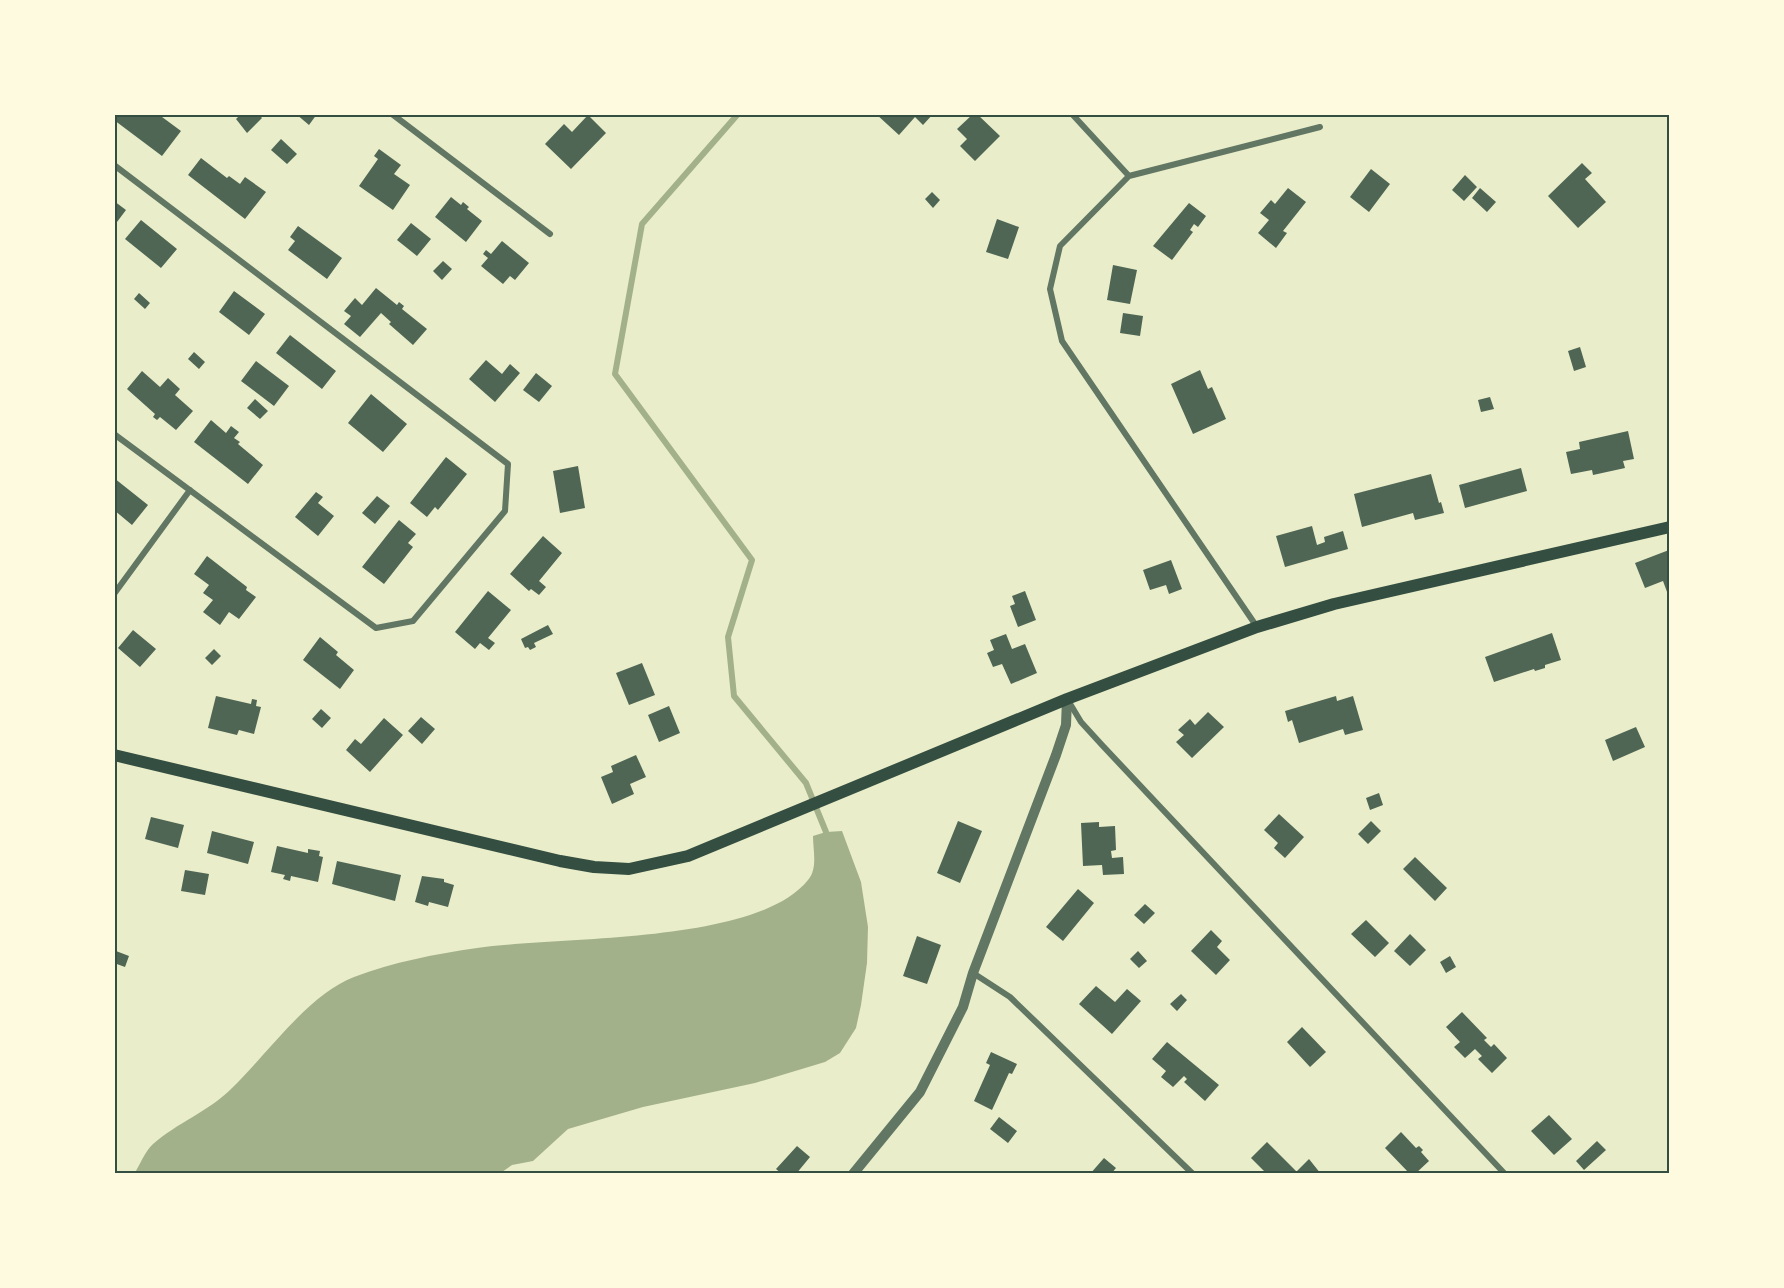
<svg xmlns="http://www.w3.org/2000/svg" width="1784" height="1288" font-family="'IBM Plex Sans',sans-serif">
  <style>
    .water { fill: #a3b18a }
    .lines { fill: none; stroke-linecap: round; stroke-linejoin: round }
    .stream { stroke: #a3b18a; stroke-width: 6 }
    .building { fill: #4f6655 }
    .minor { stroke: #617663; stroke-width: 6 }
    .tertiary { stroke: #617663; stroke-width: 10 }
    .secondary { stroke: #344e41; stroke-width: 12 }
    .neatline { fill: none; stroke: #344e41; stroke-width: 2 }
  </style>
  <rect width="100%" height="100%" fill="#e9edc9"/>
  <path class="water" d="M 842,831 L 861,882 L 868,927 L 867,963 L 861,1005 L 856,1028 L 840,1053 L 825,1062 L 755,1083 L 643,1107 L 568,1129 L 533,1161 L 512,1165 L 499,1174 L 134,1174 C 140,1165 145,1151 153,1144 C 177,1123 209,1111 231,1089 C 267,1055 307,995 354,977 C 393,962 436,954 477,948 C 558,936 756,945 808,880 C 818,868 813,851 813,836 L 826,832 Z"/>
  <g class="lines">
    <path class="stream" d="M 738,114 L 642,224 L 615,374 L 752,560 L 728,637 L 734,696 L 806,783 L 826,832 L 826,837"/>
  </g>
  <path class="building" d="M 114,114 L 158,114 L 181,131 L 162,156 L 114,120 Z
    M 241,114 L 258,114 L 262,118 L 247,133 L 236,119 Z
    M 296,114 L 317,114 L 309,125 Z
    M 876,114 L 933,114 L 923,125 L 915,117 L 899,135 Z
    M 973,114 L 977,114 L 1000,136 L 975,161 L 960,146 L 967,139 L 957,129 Z
    M 588,115 L 606,133 L 571,169 L 545,144 L 564,124 L 572,132 Z
    M 281,139 L 297,154 L 287,164 L 271,150 Z
    M 379,149 L 401,165 L 394,174 L 410,185 L 393,210 L 359,186 L 378,159 L 374,156 Z
    M 201,158 L 227,178 L 229,176 L 240,184 L 245,177 L 266,192 L 245,219 L 188,175 Z
    M 1582,163 L 1592,173 L 1585,179 L 1606,202 L 1578,228 L 1548,196 Z
    M 1371,169 L 1390,184 L 1369,212 L 1350,197 Z
    M 1465,175 L 1477,187 L 1464,201 L 1452,190 Z
    M 1288,188 L 1306,202 L 1283,231 L 1287,233 L 1276,248 L 1258,233 L 1269,220 L 1260,213 L 1271,200 L 1275,204 Z
    M 1480,188 L 1496,202 L 1487,212 L 1472,198 Z
    M 932,192 L 940,200 L 933,208 L 925,199 Z
    M 451,197 L 461,205 L 463,202 L 469,207 L 467,209 L 482,221 L 466,242 L 435,217 Z
    M 114,201 L 126,210 L 114,226 Z
    M 1189,203 L 1206,216 L 1198,227 L 1194,224 L 1190,230 L 1193,232 L 1172,260 L 1153,246 Z
    M 997,219 L 1019,227 L 1008,259 L 986,252 Z
    M 141,220 L 177,249 L 161,268 L 125,239 Z
    M 411,223 L 431,239 L 417,256 L 397,240 Z
    M 298,226 L 342,258 L 327,279 L 288,250 L 295,241 L 290,237 Z
    M 502,241 L 529,263 L 515,280 L 510,276 L 503,284 L 481,266 L 488,258 L 483,254 L 486,250 L 491,254 Z
    M 443,261 L 452,269 L 442,280 L 433,271 Z
    M 1113,265 L 1137,270 L 1130,304 L 1107,300 Z
    M 376,288 L 397,305 L 399,302 L 404,306 L 402,309 L 427,329 L 413,345 L 389,324 L 391,322 L 381,313 L 360,337 L 344,324 L 351,316 L 344,311 L 355,298 L 362,305 Z
    M 234,291 L 265,314 L 249,335 L 219,312 Z
    M 139,293 L 150,303 L 145,309 L 134,299 Z
    M 1123,313 L 1143,316 L 1140,336 L 1120,333 Z
    M 290,335 L 336,371 L 322,389 L 276,353 Z
    M 1580,347 L 1586,367 L 1574,371 L 1568,351 Z
    M 194,352 L 205,362 L 199,369 L 188,359 Z
    M 486,360 L 502,374 L 510,364 L 520,373 L 495,402 L 469,379 Z
    M 256,361 L 289,386 L 274,406 L 241,381 Z
    M 1200,370 L 1208,389 L 1212,387 L 1226,419 L 1193,434 L 1171,384 Z
    M 142,371 L 160,387 L 168,378 L 180,389 L 175,395 L 193,411 L 176,430 L 160,417 L 157,420 L 153,417 L 155,414 L 127,389 Z
    M 536,373 L 552,386 L 539,402 L 523,390 Z
    M 371,394 L 407,424 L 383,452 L 348,423 Z
    M 1490,397 L 1494,409 L 1481,412 L 1478,400 Z
    M 255,399 L 268,411 L 260,419 L 247,408 Z
    M 211,420 L 226,433 L 231,426 L 239,432 L 234,438 L 240,442 L 238,444 L 263,465 L 248,484 L 194,442 Z
    M 1628,431 L 1634,459 L 1623,461 L 1625,468 L 1593,475 L 1592,470 L 1571,474 L 1566,452 L 1580,449 L 1579,442 Z
    M 446,457 L 467,474 L 438,510 L 435,507 L 427,517 L 410,503 Z
    M 578,466 L 585,508 L 560,513 L 553,471 Z
    M 1521,468 L 1527,491 L 1465,508 L 1459,485 Z
    M 1431,474 L 1439,503 L 1441,502 L 1444,513 L 1415,520 L 1413,513 L 1362,527 L 1354,494 Z
    M 114,478 L 148,505 L 132,525 L 114,510 Z
    M 316,492 L 323,497 L 318,503 L 334,516 L 318,536 L 295,517 Z
    M 377,496 L 390,506 L 375,524 L 362,513 Z
    M 399,520 L 416,534 L 408,543 L 413,547 L 384,584 L 362,567 Z
    M 1312,526 L 1317,545 L 1325,542 L 1324,537 L 1343,531 L 1348,549 L 1285,567 L 1276,536 Z
    M 543,536 L 562,553 L 539,581 L 546,587 L 539,595 L 531,589 L 529,591 L 510,574 Z
    M 1669,550 L 1670,552 L 1670,600 L 1663,581 L 1645,588 L 1635,563 Z
    M 207,556 L 247,587 L 246,590 L 256,597 L 239,619 L 229,612 L 220,625 L 203,612 L 213,600 L 203,593 L 209,585 L 194,574 Z
    M 1171,560 L 1182,589 L 1169,594 L 1166,585 L 1150,590 L 1143,570 Z
    M 488,591 L 511,610 L 488,638 L 495,643 L 489,650 L 480,643 L 475,649 L 455,632 Z
    M 1025,591 L 1036,620 L 1018,627 L 1010,606 L 1015,604 L 1012,596 Z
    M 548,625 L 553,634 L 534,643 L 536,647 L 530,650 L 528,647 L 525,648 L 521,639 Z
    M 133,630 L 156,649 L 140,667 L 118,648 Z
    M 1552,633 L 1561,660 L 1545,665 L 1545,668 L 1535,671 L 1534,669 L 1494,682 L 1485,657 Z
    M 1006,634 L 1012,649 L 1025,644 L 1037,673 L 1011,684 L 1002,664 L 993,667 L 987,653 L 994,650 L 990,640 Z
    M 320,637 L 338,652 L 336,655 L 354,670 L 340,689 L 303,660 Z
    M 214,649 L 221,656 L 212,665 L 205,658 Z
    M 642,663 L 655,695 L 629,705 L 616,673 Z
    M 216,696 L 251,704 L 252,699 L 257,700 L 256,706 L 261,707 L 254,734 L 239,730 L 237,735 L 208,728 Z
    M 1336,696 L 1337,701 L 1353,696 L 1363,730 L 1345,735 L 1343,729 L 1299,743 L 1292,720 L 1288,722 L 1285,711 Z
    M 669,706 L 680,733 L 659,742 L 648,715 Z
    M 321,709 L 331,718 L 322,728 L 312,719 Z
    M 1208,712 L 1224,727 L 1192,758 L 1176,742 L 1184,735 L 1178,730 L 1190,719 L 1195,725 Z
    M 421,717 L 435,729 L 422,744 L 408,731 Z
    M 384,718 L 403,735 L 370,772 L 346,750 L 355,739 L 361,744 Z
    M 1636,727 L 1645,747 L 1613,761 L 1605,740 Z
    M 636,755 L 646,777 L 630,784 L 634,794 L 612,804 L 601,777 L 613,772 L 611,766 Z
    M 1379,793 L 1383,805 L 1370,810 L 1366,798 Z
    M 1279,814 L 1304,837 L 1285,858 L 1274,848 L 1278,843 L 1264,830 Z
    M 151,817 L 184,825 L 178,848 L 145,839 Z
    M 958,821 L 982,831 L 960,883 L 937,873 Z
    M 1371,821 L 1381,831 L 1368,844 L 1358,834 Z
    M 1099,822 L 1099,827 L 1115,826 L 1116,850 L 1111,851 L 1112,858 L 1123,857 L 1124,874 L 1103,875 L 1102,865 L 1083,866 L 1081,823 Z
    M 212,831 L 254,842 L 248,864 L 207,853 Z
    M 277,846 L 308,853 L 308,849 L 320,851 L 319,856 L 323,857 L 318,882 L 291,876 L 290,881 L 283,879 L 285,875 L 271,872 Z
    M 1415,857 L 1447,888 L 1435,901 L 1403,869 Z
    M 337,861 L 401,875 L 395,901 L 332,884 Z
    M 185,870 L 209,874 L 205,895 L 181,891 Z
    M 422,876 L 444,879 L 444,882 L 454,885 L 448,907 L 429,902 L 428,906 L 415,902 Z
    M 1078,889 L 1094,903 L 1063,941 L 1046,927 Z
    M 1145,904 L 1155,913 L 1144,924 L 1134,915 Z
    M 1366,920 L 1389,943 L 1375,957 L 1351,934 Z
    M 1211,930 L 1222,941 L 1217,947 L 1230,960 L 1216,975 L 1191,951 Z
    M 1410,934 L 1426,950 L 1410,966 L 1394,951 Z
    M 917,936 L 941,945 L 927,984 L 903,976 Z
    M 116,951 L 129,956 L 125,967 L 114,963 Z
    M 1138,951 L 1147,961 L 1139,968 L 1130,959 Z
    M 1450,956 L 1456,967 L 1446,973 L 1440,962 Z
    M 1096,986 L 1115,1002 L 1127,989 L 1141,1001 L 1112,1034 L 1079,1004 Z
    M 1181,994 L 1187,1000 L 1177,1011 L 1170,1004 Z
    M 1462,1012 L 1487,1038 L 1484,1040 L 1491,1047 L 1494,1044 L 1507,1058 L 1492,1073 L 1478,1059 L 1482,1056 L 1475,1049 L 1465,1058 L 1454,1047 L 1460,1042 L 1446,1027 Z
    M 1302,1027 L 1326,1052 L 1310,1067 L 1287,1042 Z
    M 1167,1042 L 1219,1085 L 1205,1101 L 1184,1082 L 1187,1079 L 1184,1076 L 1173,1087 L 1161,1077 L 1166,1071 L 1152,1059 Z
    M 991,1052 L 1017,1064 L 1012,1074 L 1009,1073 L 992,1110 L 974,1101 L 990,1065 L 986,1063 Z
    M 1549,1115 L 1572,1139 L 1554,1155 L 1531,1131 Z
    M 999,1117 L 1017,1131 L 1008,1143 L 990,1129 Z
    M 1401,1132 L 1416,1148 L 1419,1146 L 1423,1150 L 1421,1152 L 1429,1161 L 1415,1174 L 1410,1174 L 1385,1148 Z
    M 1597,1141 L 1606,1150 L 1584,1170 L 1576,1161 Z
    M 1267,1142 L 1296,1171 L 1293,1174 L 1267,1174 L 1251,1158 Z
    M 797,1146 L 810,1157 L 796,1174 L 782,1174 L 776,1169 Z
    M 1104,1158 L 1116,1168 L 1111,1174 L 1090,1174 Z
    M 1309,1159 L 1321,1174 L 1294,1174 Z"/>
  <g class="lines">
    <path class="minor" d="M 392,114 L 550,234
      M 1072,114 L 1129,176
      M 114,165 L 508,464 L 505,511 L 413,621 L 376,628 L 114,434
      M 114,594 L 190,490
      M 1257,627 L 1062,341 L 1050,289 L 1060,246 L 1129,176 L 1320,127
      M 1069,702 L 1081,722 L 1102,745 L 1505,1174
      M 973,973 L 1010,997 L 1193,1174"/>
    <path class="tertiary" d="M 853,1174 L 920,1092 L 963,1007 L 973,973 L 1056,755 L 1066,725 L 1067,699"/>
    <path class="secondary" d="M 114,755 L 560,861 L 594,867 L 629,869 L 688,856 L 1067,699 L 1257,627 L 1334,604 L 1670,527"/>
  </g>
  <rect width="1784" height="1288" fill="none" stroke="#fefae0" stroke-width="231"/>
  <rect x="116" y="116" width="1552" height="1056" class="neatline"/>
</svg>
